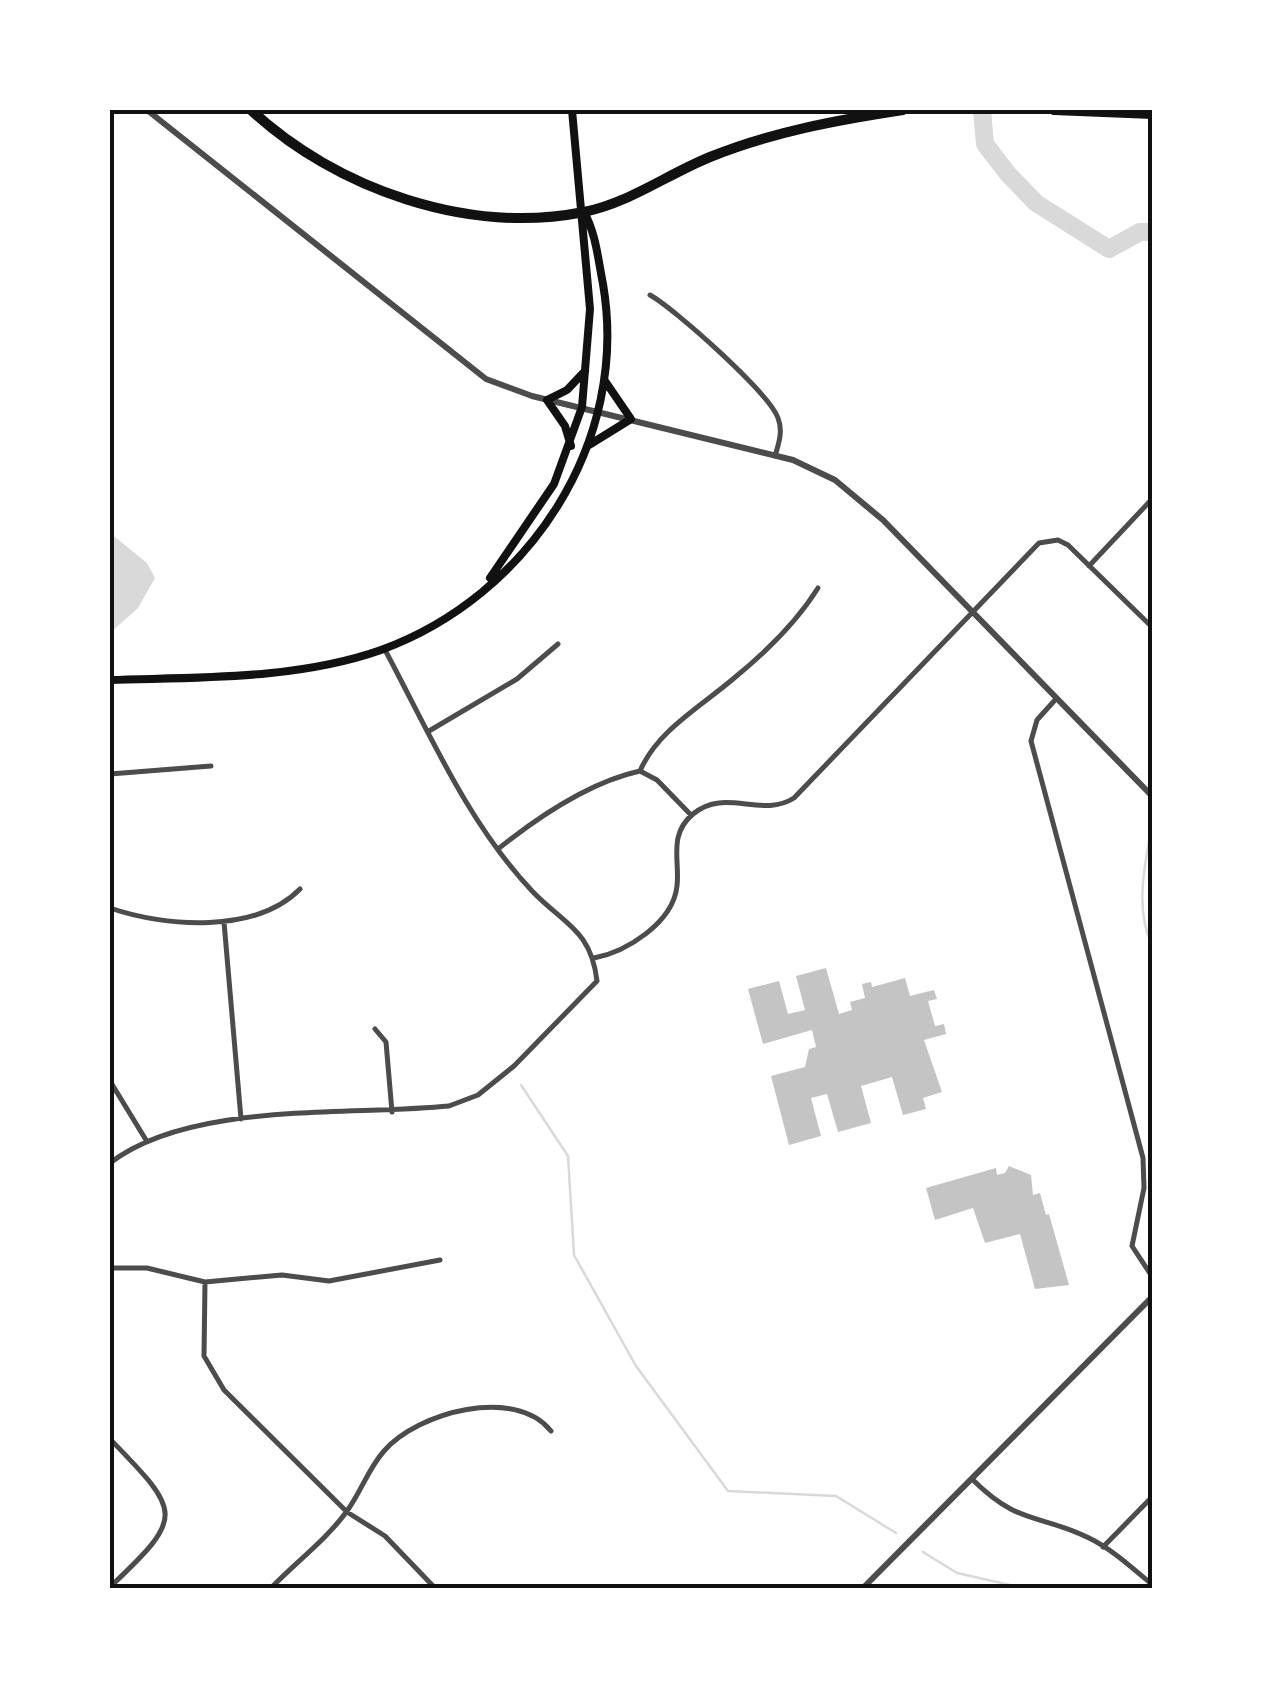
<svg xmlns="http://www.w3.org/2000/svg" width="1263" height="1698" font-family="Helvetica,sans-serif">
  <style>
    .water { fill: #d9d9d9 }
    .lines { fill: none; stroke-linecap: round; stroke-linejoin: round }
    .stream { stroke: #d9d9d9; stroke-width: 2.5 }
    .river { stroke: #d9d9d9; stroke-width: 18 }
    .building { fill: #c4c4c4 }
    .minor { stroke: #4c4c4c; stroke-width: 5 }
    .tertiary { stroke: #4c4c4c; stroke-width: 6 }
    .secondary { stroke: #111; stroke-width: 8 }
    .motorway { stroke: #111; stroke-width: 10 }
    .neatline { fill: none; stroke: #111; stroke-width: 4 }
  </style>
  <rect width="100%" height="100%" fill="#fff"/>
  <path class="water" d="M 110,533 L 147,563 L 155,578 L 138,608 L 110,633 Z"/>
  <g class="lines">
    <path class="stream" d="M 1153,820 C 1146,858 1133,910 1153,946
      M 521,1085 L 568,1156 L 574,1255 L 636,1366 L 728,1491 L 836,1496 L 896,1533
      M 923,1552 L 957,1573 L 1024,1588"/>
    <path class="river" d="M 982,110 L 985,144 L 1008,174 L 1036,203 L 1109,249 L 1140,232 L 1153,232"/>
  </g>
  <path class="building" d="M 826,968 L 839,1014 L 852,1010 L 850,1002 L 865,998 L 862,984 L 871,982 L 872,987 L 905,978 L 910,996 L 934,990 L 937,999 L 928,1001 L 935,1026 L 944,1024 L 946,1034 L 924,1040 L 942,1092 L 923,1098 L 926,1109 L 903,1115 L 892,1077 L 861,1086 L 871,1123 L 838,1132 L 827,1094 L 811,1098 L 821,1136 L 789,1145 L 771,1076 L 805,1067 L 809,1049 L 816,1047 L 812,1030 L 763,1044 L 748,989 L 779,981 L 788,1014 L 805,1010 L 796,976 Z
    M 1009,1166 L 1031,1175 L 1033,1195 L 1040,1193 L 1046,1215 L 1049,1214 L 1069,1285 L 1035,1289 L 1020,1234 L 985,1243 L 973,1208 L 935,1220 L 926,1188 L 996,1168 L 997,1175 L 1005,1173 Z"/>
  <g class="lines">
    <path class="minor" d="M 650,295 C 675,309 769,393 778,418 C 783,431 779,443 775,456
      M 1089,566 L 1153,498
      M 1055,700 L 1037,720 L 1031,741 L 1143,1158 L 1144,1188 L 1132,1246 L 1153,1278
      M 429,731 L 517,679 L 558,644
      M 640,771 C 657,731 700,707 733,679 C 765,653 796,623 818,588
      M 110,774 L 211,766
      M 498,849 C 538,817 589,782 640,771 L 657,780 L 691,815
      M 110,908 C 165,927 256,934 300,889
      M 224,922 L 241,1119
      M 594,958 C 626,952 673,923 677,886 C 680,860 668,835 693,814 C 725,787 761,819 794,798 L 1039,543 L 1058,540 L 1068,545 L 1153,628
      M 375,1029 L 386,1042 L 392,1112
      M 110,1081 L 146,1140
      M 110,1163 C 190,1101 349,1116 449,1106 L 478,1095 L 514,1066 L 597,981 C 591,930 565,925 533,892 C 468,824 428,730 384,648
      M 110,1268 L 147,1268 L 205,1282 L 282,1275 L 329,1281 L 440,1260
      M 205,1282 L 204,1356 L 224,1390 L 347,1512 L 385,1536 L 435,1588
      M 110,1439 C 182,1513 185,1516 110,1587
      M 972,1479 C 1019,1526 1038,1513 1089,1538 C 1112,1549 1133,1569 1153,1585
      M 1103,1547 L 1153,1496
      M 271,1588 C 295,1563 327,1539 347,1511 C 361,1492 368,1469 384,1451 C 418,1412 515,1386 551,1431"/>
    <path class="tertiary" d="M 147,110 L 486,379 L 532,396 L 793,460 L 835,480 L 883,520 L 1153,797
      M 863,1588 L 1153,1296"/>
    <path class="secondary" d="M 589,445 L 631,419 L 605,381
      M 571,446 L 565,426 L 547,400 L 567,390 L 585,371
      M 490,578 L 554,484 L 582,407 L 590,309 L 572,110
      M 110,680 C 199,677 296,680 381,650 C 529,596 630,442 603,284 C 598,259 596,234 584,212"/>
    <path class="motorway" d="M 251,110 C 336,189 468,235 584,212 C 629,203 668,174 710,157 C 772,132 837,120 903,110
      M 1054,110 L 1153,114"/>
  </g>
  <rect width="1263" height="1698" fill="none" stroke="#ffffff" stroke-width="225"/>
  <rect x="112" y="112" width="1038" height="1474" class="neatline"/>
</svg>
